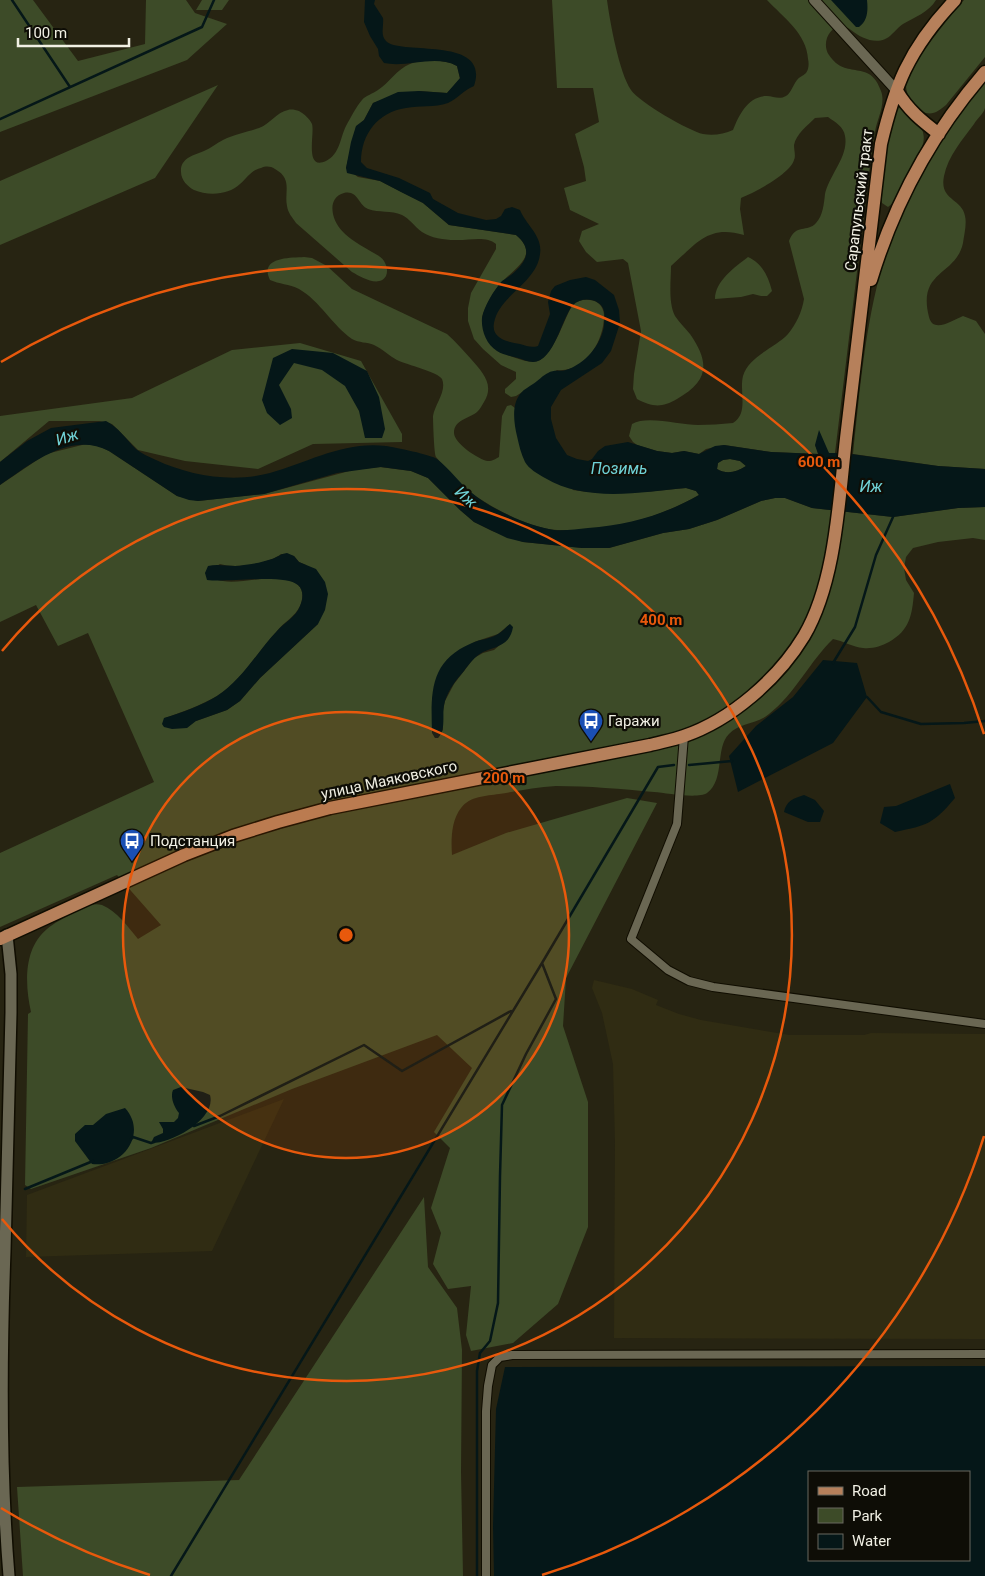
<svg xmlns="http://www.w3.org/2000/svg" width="985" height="1576" font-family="Roboto,sans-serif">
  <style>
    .built { fill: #302c13 }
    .green { fill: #3d4b28; fill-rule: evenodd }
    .water { fill: #051718; fill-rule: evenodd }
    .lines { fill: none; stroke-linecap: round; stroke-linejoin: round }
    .stream { stroke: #051718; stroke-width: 2.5 }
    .minor-casing { stroke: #100d01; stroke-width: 10 }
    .tertiary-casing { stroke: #100d01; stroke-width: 12 }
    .secondary-casing { stroke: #100d01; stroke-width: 14 }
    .primary-casing { stroke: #100d01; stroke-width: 15 }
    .minor { stroke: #6a6753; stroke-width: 8 }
    .tertiary { stroke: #6a6753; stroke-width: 10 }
    .secondary { stroke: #6a6753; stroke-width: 11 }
    .primary { stroke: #b6805b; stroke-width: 12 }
    .ring { fill: none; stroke: #e8590c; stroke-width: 2.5 }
    .labels { text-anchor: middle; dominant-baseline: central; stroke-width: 4.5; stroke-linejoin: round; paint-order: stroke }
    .street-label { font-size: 15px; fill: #f1f0e4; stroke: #0e0d06 }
    .poi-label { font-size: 15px; fill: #f1f0e4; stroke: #0e0d06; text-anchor: start }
    .water-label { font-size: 16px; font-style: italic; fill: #70d2d6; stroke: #0e0d06 }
    .centre { fill: #e8590c; stroke: #0e0d06; stroke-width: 2.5 }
    .ring-label { font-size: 15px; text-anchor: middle; font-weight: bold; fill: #e8590c; stroke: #0e0d06; stroke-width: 4.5; stroke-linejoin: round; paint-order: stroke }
  </style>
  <rect width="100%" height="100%" fill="#272412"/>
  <path class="built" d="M 594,980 L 632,989 L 658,1000 L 656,1005 L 679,1014 L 701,1020 L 789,1035 L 864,1035 L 871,1033 L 985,1034 L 985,1339 L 614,1338 L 615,1143 L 613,1064 L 602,1013 L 592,988 Z
    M 284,1099 L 212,1251 L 26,1257 L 27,1195 Z"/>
  <path class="green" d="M 0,0 L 33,0 L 78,61 L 145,44 L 146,0 L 186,0 L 195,13 L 227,24 L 187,60 L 0,132 Z
    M 202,0 L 229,0 L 222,10 L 196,10 Z
    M 552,0 L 607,0 C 610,22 619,72 631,90 C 639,102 689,131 703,134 C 713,136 724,134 733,130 C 739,115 748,96 767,96 C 773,96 779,100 786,96 C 791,93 793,85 797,80 C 799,77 803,76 806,73 C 809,69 809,63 808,59 C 807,34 783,17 767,0 L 936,0 C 929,12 915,17 903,24 C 898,27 896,31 892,34 C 880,47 862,39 851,30 C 835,17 819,40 829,55 C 846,81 870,58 881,91 C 886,104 877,119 875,132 C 872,146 871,160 869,173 L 835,453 L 829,453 L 815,445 L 819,454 L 771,452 L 724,445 L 706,449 L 699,454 L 684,451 L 672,453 L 657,451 L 637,445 L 633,442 L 629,436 L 632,424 C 647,415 680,425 698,425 C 709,425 721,424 733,423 C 749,413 739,392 743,376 C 749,356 775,348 788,334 C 796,324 802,312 804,299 L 789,241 C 796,223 807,233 816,223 C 823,216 824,203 825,194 C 829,175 849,156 845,136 C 844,127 835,122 828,117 L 815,118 C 808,125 796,134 794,145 C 794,150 796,156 794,160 C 790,174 754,193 741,198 L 740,209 L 744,235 C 708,224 696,244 671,266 C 671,281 668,302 675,316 C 679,322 685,328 690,334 C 710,363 709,381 677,399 C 662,408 652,407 637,399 L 633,389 L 634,374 L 641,331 L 628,263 L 623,259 L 597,262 L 586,252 L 579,241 L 582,231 L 599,224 L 570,210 L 564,188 L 586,181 L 584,167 L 575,134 L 599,122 L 593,88 L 557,88 Z
    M 964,0 L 985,0 L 985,57 L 946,105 C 939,111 931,117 922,111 C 914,107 906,95 906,86 C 907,68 951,15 964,0 Z
    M 440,61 L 451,63 L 457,66 L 460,79 L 447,93 L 419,91 L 385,99 L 373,103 L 364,120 L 356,127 L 346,168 L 358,177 L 380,181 L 423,203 L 449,225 L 516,235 C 539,254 518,266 504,280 C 494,289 486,305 482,317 L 507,355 C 516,358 531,365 540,360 C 553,351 560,331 566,318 C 568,314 570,308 573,305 C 579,299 591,298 598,303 C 602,306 604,311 604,316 C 604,341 585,373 557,370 L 516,396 L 511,397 L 505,393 L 505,389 L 516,379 L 516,372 L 501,365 L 483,349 L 474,339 L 468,321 L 468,308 L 471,293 L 496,249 L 496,244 C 486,235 467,241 455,240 C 444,240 431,238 422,232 C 415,227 409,218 402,215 C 391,210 379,213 368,209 C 358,205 358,190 344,193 C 340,194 337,196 335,199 C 332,204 332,208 333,214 C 337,233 357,243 372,252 C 377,255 382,257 384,261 C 387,266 388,271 386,276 C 379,288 361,277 352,272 L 296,223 C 292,217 288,213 287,206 C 284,192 293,179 275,169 C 270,166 266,166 261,168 C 251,170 247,178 240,184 C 229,195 208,196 194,190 C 188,187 181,180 181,172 C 180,158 194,155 204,151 C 211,148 217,143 223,140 C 235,134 248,132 259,128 C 270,124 277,112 288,110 C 291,109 296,110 299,111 C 304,114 310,119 312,124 C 315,134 304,171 326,161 C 340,154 340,138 346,126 C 351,117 356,107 362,100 C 366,95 373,94 378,90 C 389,83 397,69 410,64 C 418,60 431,61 440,61 Z
    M 985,82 C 985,90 985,101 985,108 C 984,113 977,119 974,124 C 963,139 948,156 944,176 C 939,201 962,198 965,216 C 967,224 964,235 963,243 C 956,276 917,270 929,317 C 933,334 953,320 963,316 L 976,321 L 985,334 L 985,469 L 938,466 L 853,454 C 860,390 865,325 883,263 C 890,240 900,218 911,196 C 932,155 955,117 985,82 Z
    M 218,85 L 155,178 L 0,245 L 0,181 Z
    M 898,107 L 901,107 C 914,120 929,127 922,147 L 893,203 L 888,207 L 882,203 C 878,185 888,122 898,107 Z
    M 304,257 L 312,258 L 327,266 L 352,289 L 447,334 C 456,342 463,350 471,359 C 482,372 495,384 484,402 C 482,405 480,409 478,411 C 470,419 454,419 454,433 C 454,443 479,460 488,461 C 493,461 495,459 499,457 L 502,416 L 507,406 L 511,405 L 515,408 L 515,419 L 573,490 C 611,496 648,492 686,488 L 696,491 L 699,495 C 657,519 606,533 557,530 C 532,529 494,509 474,495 C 460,485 447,470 436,457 C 434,454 433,420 433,416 C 435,404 447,391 442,379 C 438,372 407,365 397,360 C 389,356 383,349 374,345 C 367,342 359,343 352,339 C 332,325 320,301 299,289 C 289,284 279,284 270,280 C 259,257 289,258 304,257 Z
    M 748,257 C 762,263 768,276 772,291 L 767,296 L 761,296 L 753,294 L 741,297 L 715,299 C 715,281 735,267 748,257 Z
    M 300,343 L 361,361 L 402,434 L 402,442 L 313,444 L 258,469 L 185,461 L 138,450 L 112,424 L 99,421 L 49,421 L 0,462 L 0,416 L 132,398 L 232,350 Z
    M 86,444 L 99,446 L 109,451 L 177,496 L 198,501 L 264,494 L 353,470 L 380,467 L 411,471 L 428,478 L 460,510 L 474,522 L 492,531 L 523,542 L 582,548 L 609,548 L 663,533 L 689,529 L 717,520 L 761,501 L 775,498 L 785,498 L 812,508 L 893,517 L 958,508 L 985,507 L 985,540 L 973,538 L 938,542 L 913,548 L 906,557 L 904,568 L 906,580 L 914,593 C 912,615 910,630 889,642 C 881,646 873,649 863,648 C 853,647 843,641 833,639 C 810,661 795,694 769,714 C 758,724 739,723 729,734 C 715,748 725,780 707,793 C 698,799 666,793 654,792 C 622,789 588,786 556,786 C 537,787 518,791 499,794 C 486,796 470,796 461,808 C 451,821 451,840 452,855 L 506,833 L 627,798 L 657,803 L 566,978 L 563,1026 L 588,1102 L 588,1227 L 558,1304 L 513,1343 L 471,1351 L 466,1335 L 471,1286 L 448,1289 L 433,1264 L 441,1233 L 431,1208 L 450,1148 L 434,1132 L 472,1068 L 437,1035 L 292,1089 L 151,1148 L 31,1189 L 25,1185 L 28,1014 L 31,1012 C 25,985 23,949 47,929 C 54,923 64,918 73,913 C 81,908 92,902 102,905 C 117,911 128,927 138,939 L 161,925 L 117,875 L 0,927 L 0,853 L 154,782 L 88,633 L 58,646 L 36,605 L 0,622 L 0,485 L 46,454 ZM 281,554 L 294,556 L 299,562 L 306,565 L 318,624 L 260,678 L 240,701 L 227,710 L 196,721 L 165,718 C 180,713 204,704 217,696 C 242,681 257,652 277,631 C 284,622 295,617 300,606 C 303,599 304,590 298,585 C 281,570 243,585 223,581 C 217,581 210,576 205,573 L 220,564 C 235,569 269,564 281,554 ZM 510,624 L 501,644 L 494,650 L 483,653 L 474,658 L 454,684 L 445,701 L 443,711 L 443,730 L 438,738 L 435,738 L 432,698 L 474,642 L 498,634 Z
    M 730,459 L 740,461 L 746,466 C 737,472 727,475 717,469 L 718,463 L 723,460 Z
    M 424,1197 L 428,1267 L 457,1308 L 462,1350 L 461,1472 L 463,1576 L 23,1576 L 17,1487 L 239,1480 Z"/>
  <path class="water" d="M 365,0 L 375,0 L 374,4 L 383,18 C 384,26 380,35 386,41 C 400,56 491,35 474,86 C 464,90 457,99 448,103 C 434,108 420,105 406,108 C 378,112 361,134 361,162 L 367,168 L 399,178 L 430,193 L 433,199 L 458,213 L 486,220 L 496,219 L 501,216 L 505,209 L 512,207 L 520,210 C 526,225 543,236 540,254 C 537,283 499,295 494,323 C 491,339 508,342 520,344 C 527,346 531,348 538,346 L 550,314 L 548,302 L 551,291 L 555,286 L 570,280 L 586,277 L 595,280 L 614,295 L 619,310 L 620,323 L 611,351 L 602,363 L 561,390 L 551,407 L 551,419 L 556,438 L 567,455 L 577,459 L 588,461 L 592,459 L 598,451 L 605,446 L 628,442 L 657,451 L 672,453 L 684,451 L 699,454 L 715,446 L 724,445 L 771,452 L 818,454 L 815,445 L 819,430 L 829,453 L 844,453 L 938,466 L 985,469 L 985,507 L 958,508 L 893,517 L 812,508 L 785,498 L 775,498 L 761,501 L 717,520 L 689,529 L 663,533 L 609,548 L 582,548 L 523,542 L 507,538 L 474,522 L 460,510 L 428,478 L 411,471 L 381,467 L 337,473 L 264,494 L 198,501 L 189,500 L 177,496 L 109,451 C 70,431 31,464 0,485 L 0,462 L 27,441 L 51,428 L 106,421 C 118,427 126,439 136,449 C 141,453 149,457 156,460 C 190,476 233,483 270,473 C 309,462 344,441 386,446 C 394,447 432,455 437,459 C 450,469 459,483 472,493 C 492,510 529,526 554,530 C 565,531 577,529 588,528 C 628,525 664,515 699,495 L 696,491 L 686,488 C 641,492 587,503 545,478 C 538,474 529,469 525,462 C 521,454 519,445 517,436 C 514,423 511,404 521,393 C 524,389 529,387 533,384 C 538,381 543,375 548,373 C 554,369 560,372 566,370 C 585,364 601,345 604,326 C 604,322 605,315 604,311 C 601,298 581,296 573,305 C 562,317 554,362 533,362 C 528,362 522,359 518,358 C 511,356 503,355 497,351 C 486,344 481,330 482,318 C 484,306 494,290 502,281 C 505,279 508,277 511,275 C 527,262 533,249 516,235 L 449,225 L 423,203 L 401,192 L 380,181 L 347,173 L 346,168 L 351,142 L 356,126 L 364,120 L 373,103 L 398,92 L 419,91 L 447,93 L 460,78 L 457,66 C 435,54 408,68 384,63 L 379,56 L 378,49 L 370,36 L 364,22 ZM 730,459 L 740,461 L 746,466 C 737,472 727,475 717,469 L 718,463 L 723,460 Z
    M 831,0 L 867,0 C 868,10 868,21 859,27 L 856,27 Z
    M 292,349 L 333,353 L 367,371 L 379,397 L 385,429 L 382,438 L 365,438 L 359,411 L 345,386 L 322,370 L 294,363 L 279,385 L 291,409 L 292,418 L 280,425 L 267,413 L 262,400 L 273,358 Z
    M 287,553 L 294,556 L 299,562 L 316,569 L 325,582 L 328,594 L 325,610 L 318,624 L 260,678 L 240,701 L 227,710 L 196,721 L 187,728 L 172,729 L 164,727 L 162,724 L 164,718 C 181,713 203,705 217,696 C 242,680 257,652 277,631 C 285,622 296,617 300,606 C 303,599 304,590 298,585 C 284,573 228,583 207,580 L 205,573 L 208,566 C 220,563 232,568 244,565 C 253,564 263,562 272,559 C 278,557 280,554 287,553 Z
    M 510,624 L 513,627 C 510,645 498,646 483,652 C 475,656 469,664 464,671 C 456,680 449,689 445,701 C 441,713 447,729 438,738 L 435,738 L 432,733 C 431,693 429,661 472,643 C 481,639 490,639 498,634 C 502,632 506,627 510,624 Z
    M 823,660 L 857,663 L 867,697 L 833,743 L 738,792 L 729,756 L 756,726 L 793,697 Z
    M 950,784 L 955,798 C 933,824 928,825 895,832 L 880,823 L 884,807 L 896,806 Z
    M 804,795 L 815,800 L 824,811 L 820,822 L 808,822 L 784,812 C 786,801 794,798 804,795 Z
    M 181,1087 L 203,1092 L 210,1095 C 217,1119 170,1144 151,1143 L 154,1137 L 163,1133 L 163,1129 L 159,1122 L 174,1122 L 178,1118 L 179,1113 C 174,1107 170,1097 173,1090 Z
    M 125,1108 C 148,1133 123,1168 92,1164 L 75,1141 L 75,1134 L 85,1125 L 93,1125 L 106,1114 Z
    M 985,1366 L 985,1576 L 494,1576 L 493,1526 L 496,1409 L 505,1367 ZM 809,1472 L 969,1472 L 969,1560 L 809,1560 Z"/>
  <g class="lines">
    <path class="stream" d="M 12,0 L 70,87
      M 0,119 L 202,27 L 214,0
      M 833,663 L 855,627 L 876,555 L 893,517
      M 867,697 L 881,712 L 921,724 L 964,723 L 985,721
      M 689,765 L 732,761
      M 194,1126 L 220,1116 L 364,1045 L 402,1071 L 511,1011
      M 131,1139 L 133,1137 L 151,1143 L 154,1142
      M 25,1189 L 93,1161
      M 171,1576 L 542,963 L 658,767 L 674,765
      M 477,1576 L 477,1371 L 480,1353 L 490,1341 L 498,1303 L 500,1176 L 502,1105 L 526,1054 L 556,999 L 542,963"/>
    <defs>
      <path id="minor" d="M 684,736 L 677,824 L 631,939 L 668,970 L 689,981 L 713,987 L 985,1024
        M 486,1576 L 486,1411 L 488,1386 L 492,1365 L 500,1357 L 512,1355 L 985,1354"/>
      <path id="tertiary" d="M 814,0 L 897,91"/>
      <path id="secondary" d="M 7,935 L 11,974 L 11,1013 C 9,1093 7,1172 5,1251 C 1,1359 0,1468 9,1576"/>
      <path id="primary" d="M 897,91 C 908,110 922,121 939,134
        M 871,280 C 894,204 933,132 985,72
        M 0,939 L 184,855 L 233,836 L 278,822 L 330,808 L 650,745 C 661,742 673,740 684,736 C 731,720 778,679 804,636 C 837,580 839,494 847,430 C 859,335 869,239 881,144 C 887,119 894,93 905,70 C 917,45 936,20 955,0"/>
    </defs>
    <use href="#minor" class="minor-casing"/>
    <use href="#tertiary" class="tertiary-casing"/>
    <use href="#secondary" class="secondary-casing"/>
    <use href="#primary" class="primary-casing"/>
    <use href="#minor" class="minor"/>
    <use href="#tertiary" class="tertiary"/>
    <use href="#secondary" class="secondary"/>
    <use href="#primary" class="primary"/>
  </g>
  <circle cx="346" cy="935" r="223" fill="#e8590c" fill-opacity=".12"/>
  <g class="ring">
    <circle cx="346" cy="935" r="223"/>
    <path d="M2 651A446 446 0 1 1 2 1219"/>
    <path d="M984 1136A669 669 0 0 1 542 1575M150 1575A669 669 0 0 1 1 1508M1 362A669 669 0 0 1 984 734"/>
  </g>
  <defs>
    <symbol id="bus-pin" viewBox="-11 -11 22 30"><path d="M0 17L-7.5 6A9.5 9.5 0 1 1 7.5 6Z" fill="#1a4fb4" stroke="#0e0d06"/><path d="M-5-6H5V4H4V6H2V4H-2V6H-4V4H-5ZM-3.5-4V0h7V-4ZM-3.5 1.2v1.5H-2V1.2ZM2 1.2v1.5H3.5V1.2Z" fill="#fff"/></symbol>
  </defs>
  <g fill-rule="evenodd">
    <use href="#bus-pin" x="577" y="707" width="28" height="38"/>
    <use href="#bus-pin" x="118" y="827" width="28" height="38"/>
  </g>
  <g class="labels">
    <g class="street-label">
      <text transform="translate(859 200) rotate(-83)">Сарапульский тракт</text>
      <text transform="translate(389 780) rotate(-12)">улица Маяковского</text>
    </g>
    <g class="poi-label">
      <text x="608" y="721">Гаражи</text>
      <text x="150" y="841">Подстанция</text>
    </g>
    <g class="water-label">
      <text transform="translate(67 437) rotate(-18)">Иж</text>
      <text x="619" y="468">Позимь</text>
      <text x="871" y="486">Иж</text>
      <text transform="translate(466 497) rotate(41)">Иж</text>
    </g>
  </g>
  <circle cx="346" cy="935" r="8" class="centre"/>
  <g class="ring-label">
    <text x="819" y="467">600 m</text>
    <text x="661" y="625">400 m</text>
    <text x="504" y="783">200 m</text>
  </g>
  <rect x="808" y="1471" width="162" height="90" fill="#0e0d06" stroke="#69685f"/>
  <rect x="818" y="1487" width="25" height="8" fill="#b6805b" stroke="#69685f"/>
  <text x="852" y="1496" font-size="15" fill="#f1f0e4">Road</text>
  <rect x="818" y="1508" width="25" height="15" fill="#3d4b28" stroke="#69685f"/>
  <text x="852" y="1521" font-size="15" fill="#f1f0e4">Park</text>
  <rect x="818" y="1534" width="25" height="15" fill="#051718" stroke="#69685f"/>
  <text x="852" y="1546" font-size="15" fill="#f1f0e4">Water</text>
  <path d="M18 38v8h111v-8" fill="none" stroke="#f1f0e4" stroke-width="2.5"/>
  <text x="25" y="38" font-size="15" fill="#f1f0e4" stroke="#0e0d06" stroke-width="4" paint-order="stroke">100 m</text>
</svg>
